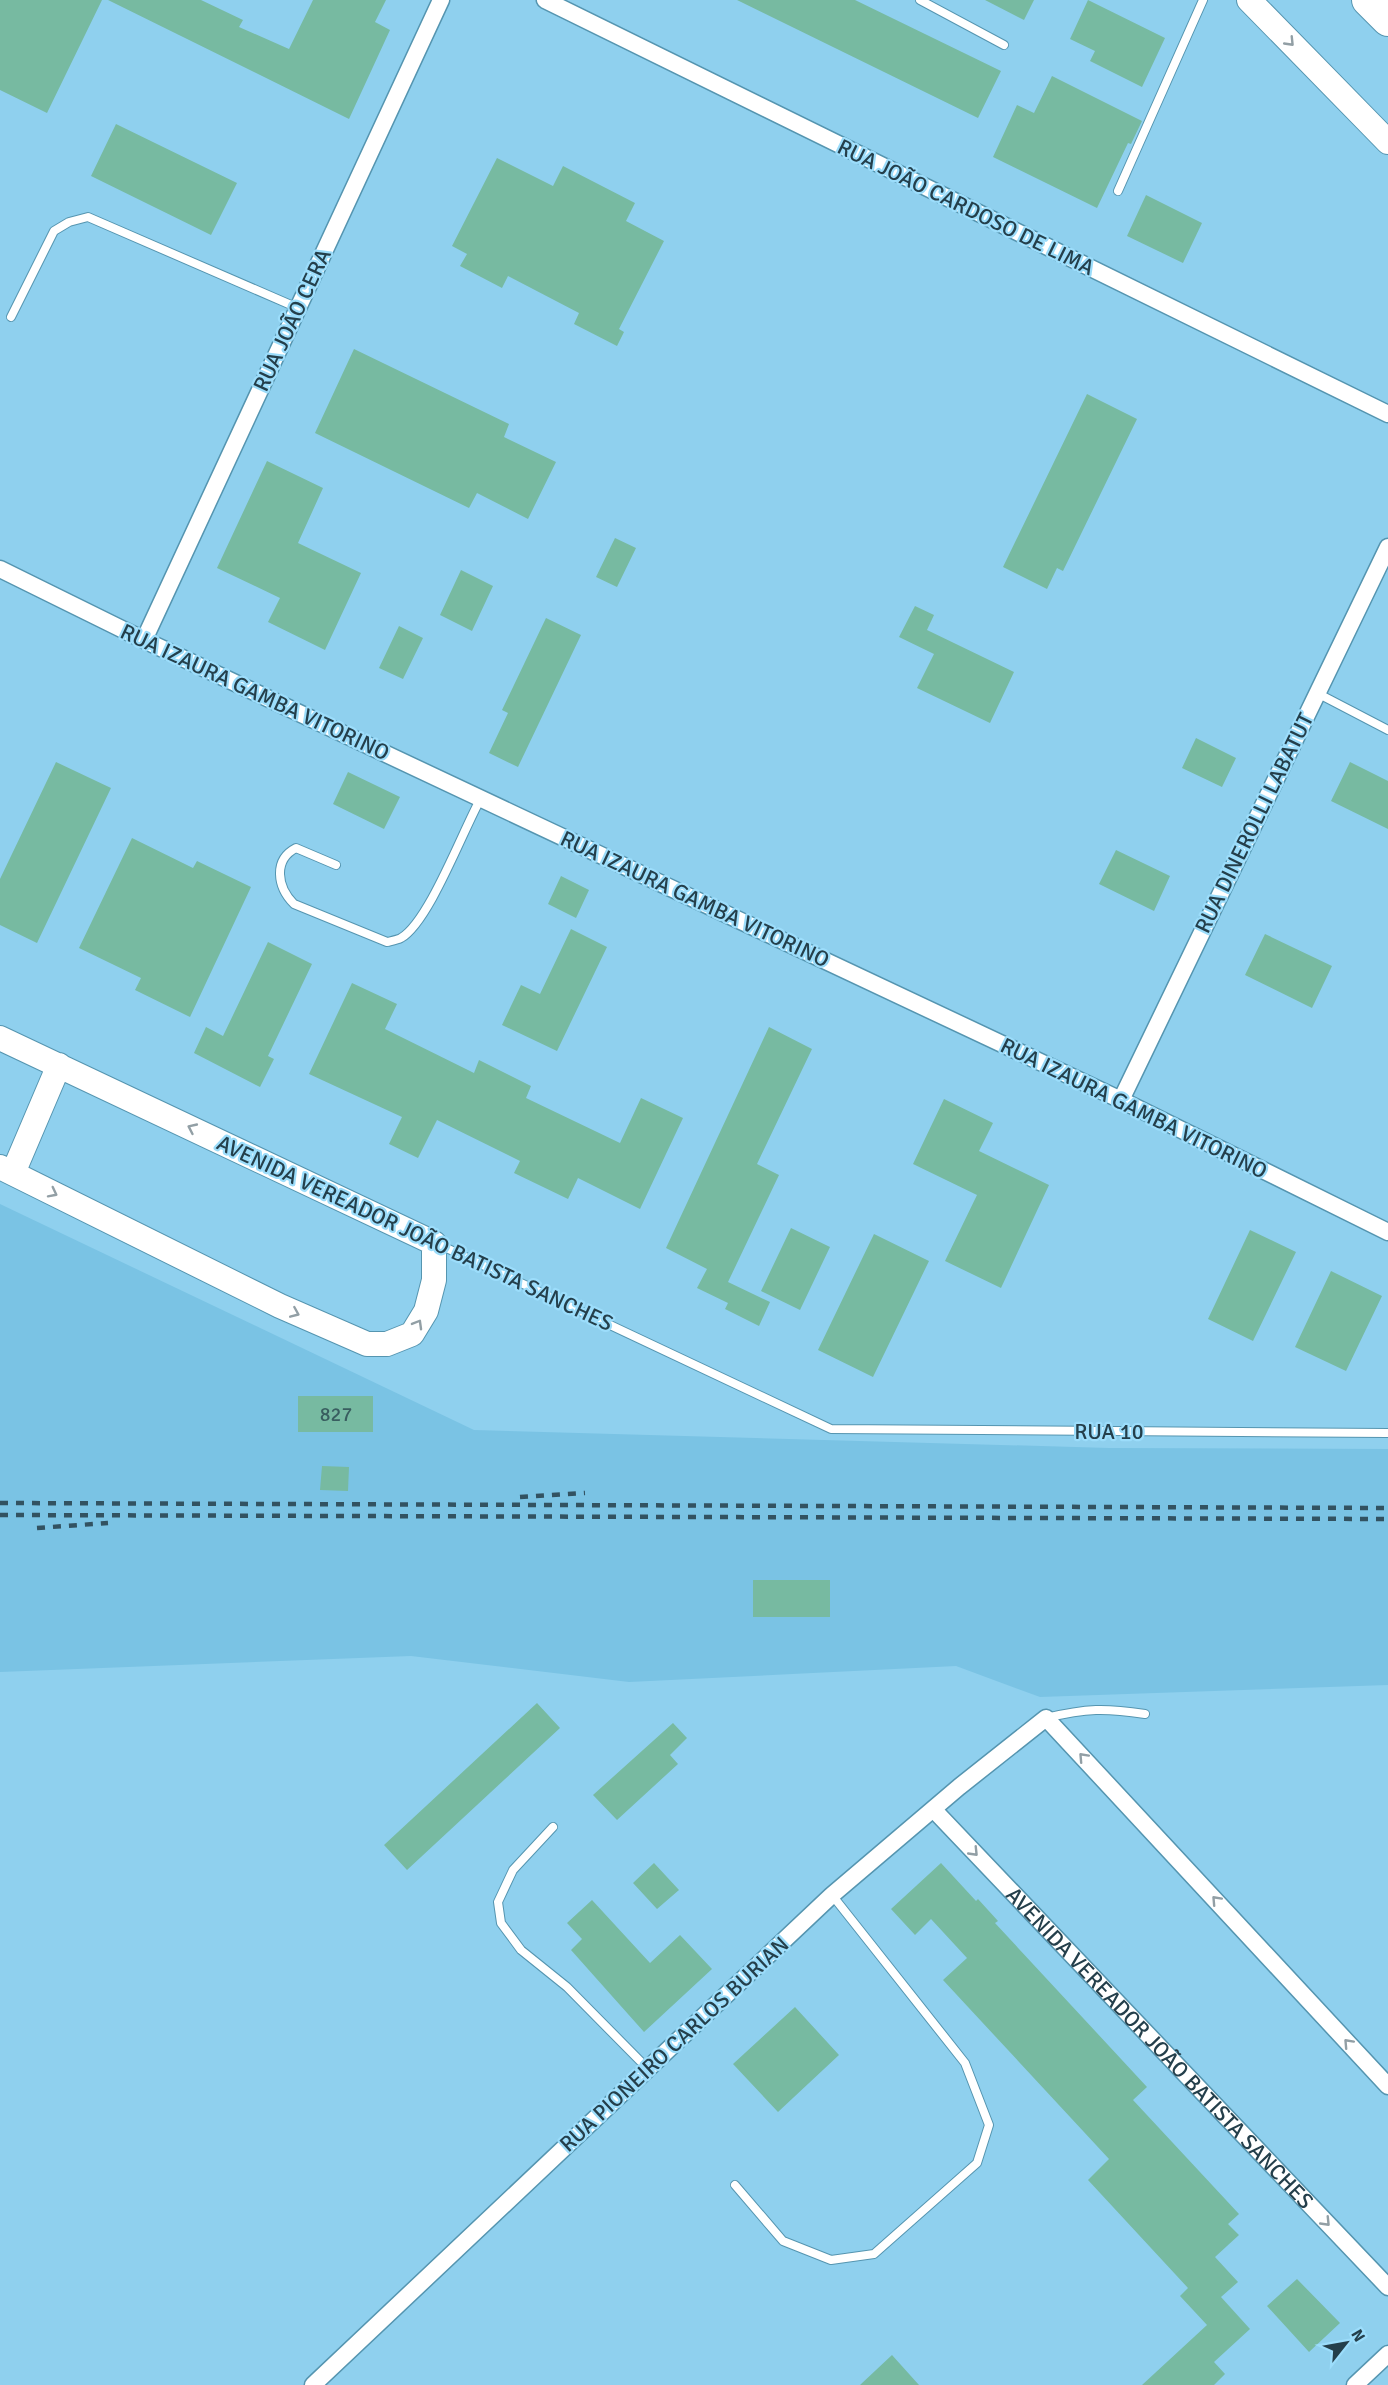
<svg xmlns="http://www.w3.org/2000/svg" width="1388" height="2385" font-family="Signika,sans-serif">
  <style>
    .built { fill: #7ac3e4 }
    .building { fill: #77baa1 }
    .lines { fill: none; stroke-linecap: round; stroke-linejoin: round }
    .lane-casing { stroke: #5595b0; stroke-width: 10 }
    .street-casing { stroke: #5595b0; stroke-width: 19 }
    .secondary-casing { stroke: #5595b0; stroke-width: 26 }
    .highway-casing { stroke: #5595b0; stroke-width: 34 }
    .lane { stroke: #fff; stroke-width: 8 }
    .street { stroke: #fff; stroke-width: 16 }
    .secondary { stroke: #fff; stroke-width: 24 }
    .highway { stroke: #fff; stroke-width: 32 }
    .rail { stroke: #325261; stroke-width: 4.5; stroke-dasharray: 8 8; stroke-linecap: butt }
    .oneway { stroke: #929fa5 }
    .labels { text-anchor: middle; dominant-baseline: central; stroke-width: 4.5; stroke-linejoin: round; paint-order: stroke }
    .number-label { font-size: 20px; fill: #395e60 }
    .street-label { font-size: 22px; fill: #243f4b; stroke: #9cddfb }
  </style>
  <rect width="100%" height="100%" fill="#8fd0ee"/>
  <path class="built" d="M 0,1204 L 474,1430 L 1109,1448 L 1388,1449 L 1388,1685 L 1040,1697 L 956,1666 L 629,1682 L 411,1656 L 0,1672 Z"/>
  <path class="building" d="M 0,0 L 102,0 L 47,113 L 0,90 Z
    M 108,0 L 201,0 L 243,20 L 239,27 L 289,49 L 313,0 L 386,0 L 375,22 L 390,30 L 349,119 Z
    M 737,0 L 855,0 L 1001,71 L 978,118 Z
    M 985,0 L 1034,0 L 1024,20 Z
    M 1088,0 L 1165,38 L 1142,87 L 1090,61 L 1095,51 L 1070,39 Z
    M 1052,76 L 1142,121 L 1131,144 L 1128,143 L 1097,208 L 993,157 L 1017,105 L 1034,113 Z
    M 116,124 L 237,183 L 211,235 L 91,176 Z
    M 497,158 L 553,186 L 563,166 L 635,203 L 626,221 L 664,241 L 619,329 L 624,332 L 617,346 L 574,324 L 579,313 L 508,276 L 502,288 L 460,266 L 467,254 L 452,246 Z
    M 1146,195 L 1202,223 L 1183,263 L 1127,236 Z
    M 354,349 L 509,424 L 504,437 L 556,462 L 528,519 L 477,493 L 469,508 L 315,433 Z
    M 1087,394 L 1137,419 L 1063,571 L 1057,568 L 1047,589 L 1003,567 Z
    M 267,461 L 323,488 L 298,543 L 361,573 L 325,650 L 268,622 L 280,598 L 217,568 Z
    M 615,538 L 636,548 L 617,587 L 596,577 Z
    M 461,570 L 493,586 L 472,631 L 440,615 Z
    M 915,606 L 934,615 L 927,630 L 1014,672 L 990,723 L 917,688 L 934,654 L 899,637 Z
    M 546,618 L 581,635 L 518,767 L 489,753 L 508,713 L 502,710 Z
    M 399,626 L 423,638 L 403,679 L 379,668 Z
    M 1196,738 L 1236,758 L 1222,787 L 1182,768 Z
    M 56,762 L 111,788 L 37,943 L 0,925 L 0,879 Z
    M 1350,762 L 1388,781 L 1388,829 L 1331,801 Z
    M 348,772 L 400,797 L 384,829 L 333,804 Z
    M 132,838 L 193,868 L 197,861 L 251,887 L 190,1017 L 135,990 L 141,978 L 79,948 Z
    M 1116,850 L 1170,876 L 1154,911 L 1099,884 Z
    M 561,876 L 589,890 L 576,918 L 548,904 Z
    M 571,929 L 607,947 L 557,1051 L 502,1025 L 521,985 L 540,994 Z
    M 1265,934 L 1332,966 L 1312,1008 L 1245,975 Z
    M 268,942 L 312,964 L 268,1056 L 274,1059 L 260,1087 L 194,1053 L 206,1027 L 223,1036 Z
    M 352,983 L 397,1004 L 385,1029 L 474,1073 L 479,1060 L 531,1086 L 526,1098 L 620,1143 L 641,1098 L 683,1118 L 640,1209 L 578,1178 L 568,1199 L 514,1173 L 520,1161 L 437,1120 L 418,1158 L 389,1144 L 402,1117 L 309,1074 Z
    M 769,1027 L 812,1049 L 757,1164 L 779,1175 L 728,1282 L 770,1302 L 759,1326 L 725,1309 L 728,1303 L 697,1288 L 707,1269 L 666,1248 Z
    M 944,1099 L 993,1123 L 979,1151 L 1049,1185 L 1001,1288 L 945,1261 L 977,1195 L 913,1164 Z
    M 791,1228 L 830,1247 L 800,1310 L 761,1291 Z
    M 1250,1230 L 1296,1252 L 1253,1341 L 1208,1319 Z
    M 874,1234 L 929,1261 L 873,1377 L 818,1350 Z
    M 1331,1271 L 1382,1296 L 1346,1371 L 1295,1347 Z
    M 298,1396 L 373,1396 L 373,1432 L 298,1432 Z
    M 322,1466 L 349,1467 L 348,1491 L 320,1490 Z
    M 753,1580 L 830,1580 L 830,1617 L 753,1617 Z
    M 537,1703 L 560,1728 L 407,1870 L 384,1845 Z
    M 673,1723 L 687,1738 L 670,1755 L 678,1764 L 617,1820 L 593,1795 Z
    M 654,1863 L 679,1890 L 657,1909 L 633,1883 Z
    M 941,1863 L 976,1901 L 978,1899 L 998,1921 L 995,1923 L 1147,2087 L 1133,2100 L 1239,2214 L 1228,2224 L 1239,2235 L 1215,2257 L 1238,2282 L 1221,2297 L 1250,2329 L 1214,2362 L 1225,2374 L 1214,2385 L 1142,2385 L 1207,2325 L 1180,2296 L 1188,2288 L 1088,2180 L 1109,2159 L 943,1980 L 967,1958 L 931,1919 L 915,1935 L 891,1909 Z
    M 592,1900 L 650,1963 L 680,1935 L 712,1969 L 644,2032 L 571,1950 L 582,1939 L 567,1923 Z
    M 795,2007 L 839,2055 L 778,2112 L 733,2064 Z
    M 1297,2279 L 1340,2323 L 1309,2352 L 1267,2306 Z
    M 892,2355 L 919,2385 L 860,2385 Z"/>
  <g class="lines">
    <defs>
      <path id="lane" d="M 920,0 L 1004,45
        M 1118,191 L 1203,0
        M 11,317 L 54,231 L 69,222 L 88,217 L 298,308
        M 1317,693 L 1388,730
        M 336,865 L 296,848 C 273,860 277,887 294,904 L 387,942 C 391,941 397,940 401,938 C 429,922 463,830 481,798
        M 438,1244 L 831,1429 L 1388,1433
        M 1046,1718 C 1087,1708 1105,1708 1145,1714
        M 553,1827 L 513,1870 L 498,1902 L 501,1923 L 521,1950 L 567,1987 L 648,2069
        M 735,2185 L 783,2241 L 831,2260 L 874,2254 L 977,2163 L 989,2125 L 965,2063 L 832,1895"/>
      <g id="street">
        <path d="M 545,0 L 1388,414"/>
        <path d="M 0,569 L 144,640 L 1121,1100 L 1388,1232"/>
        <path d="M 144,640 L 441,0"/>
        <path d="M 1121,1100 L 1388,547"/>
        <path id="s1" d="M 934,1810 L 1388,2287"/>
        <path d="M 313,2385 L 832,1895 L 959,1787 L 1046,1718 L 1388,2086"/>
        <path d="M 1355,2385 L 1388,2354"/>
      </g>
      <path id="secondary" d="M 1249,0 L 1388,142
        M 0,1038 L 434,1243 L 434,1280 L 426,1311 L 412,1334 L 387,1344 L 367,1344 L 280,1306 L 0,1167
        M 13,1173 L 59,1065"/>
      <path id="highway" d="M 1368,0 L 1388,20"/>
    </defs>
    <use href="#lane" class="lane-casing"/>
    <use href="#street" class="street-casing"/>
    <use href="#secondary" class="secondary-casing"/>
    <use href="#highway" class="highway-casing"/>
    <use href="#lane" class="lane"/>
    <use href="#street" class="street"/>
    <use href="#secondary" class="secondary"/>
    <use href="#highway" class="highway"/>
    <path class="rail" d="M 520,1497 L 585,1493
      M 0,1503 L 1388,1508
      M 0,1515 L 1388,1519
      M 37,1528 L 108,1523"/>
  </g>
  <defs><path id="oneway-chevron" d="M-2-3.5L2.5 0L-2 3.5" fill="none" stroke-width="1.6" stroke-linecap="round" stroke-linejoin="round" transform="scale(1.5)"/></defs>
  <g class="oneway">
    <use href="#oneway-chevron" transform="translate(1290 42) rotate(46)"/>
    <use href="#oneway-chevron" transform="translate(192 1128) rotate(-155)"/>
    <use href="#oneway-chevron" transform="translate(53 1193) rotate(27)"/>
    <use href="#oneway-chevron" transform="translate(295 1313) rotate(23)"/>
    <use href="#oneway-chevron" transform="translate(418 1324) rotate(-60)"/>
    <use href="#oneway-chevron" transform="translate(1083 1757) rotate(-133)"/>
    <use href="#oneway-chevron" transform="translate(974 1852) rotate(46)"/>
    <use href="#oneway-chevron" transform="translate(1216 1900) rotate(-133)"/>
    <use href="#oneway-chevron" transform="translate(1348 2043) rotate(-133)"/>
    <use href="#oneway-chevron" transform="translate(1326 2222) rotate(46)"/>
  </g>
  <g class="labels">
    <g class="number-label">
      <text x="336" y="1414">827</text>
    </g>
    <g class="street-label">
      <text transform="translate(966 207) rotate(26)">RUA JOÃO CARDOSO DE LIMA</text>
      <text transform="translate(292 320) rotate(-65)">RUA JOÃO CERA</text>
      <text transform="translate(255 692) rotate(25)">RUA IZAURA GAMBA VITORINO</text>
      <text transform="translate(1254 823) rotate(-64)">RUA DINEROLLI LABATUT</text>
      <text transform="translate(695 899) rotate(25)">RUA IZAURA GAMBA VITORINO</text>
      <text transform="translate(1134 1108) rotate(26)">RUA IZAURA GAMBA VITORINO</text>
      <text transform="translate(415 1233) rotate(25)">AVENIDA VEREADOR JOÃO BATISTA SANCHES</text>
      <text x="1109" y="1431">RUA 10</text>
      <text transform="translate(674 2044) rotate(-43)">RUA PIONEIRO CARLOS BURIAN</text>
      <text stroke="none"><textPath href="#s1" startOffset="328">AVENIDA VEREADOR JOÃO BATISTA SANCHES</textPath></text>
    </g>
  </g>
  <g transform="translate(1346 2343) rotate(59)" stroke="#9cddfb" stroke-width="4.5" paint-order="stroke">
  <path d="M0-4.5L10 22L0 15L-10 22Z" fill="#243f4b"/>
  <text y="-9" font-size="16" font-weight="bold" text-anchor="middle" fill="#243f4b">N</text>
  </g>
</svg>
